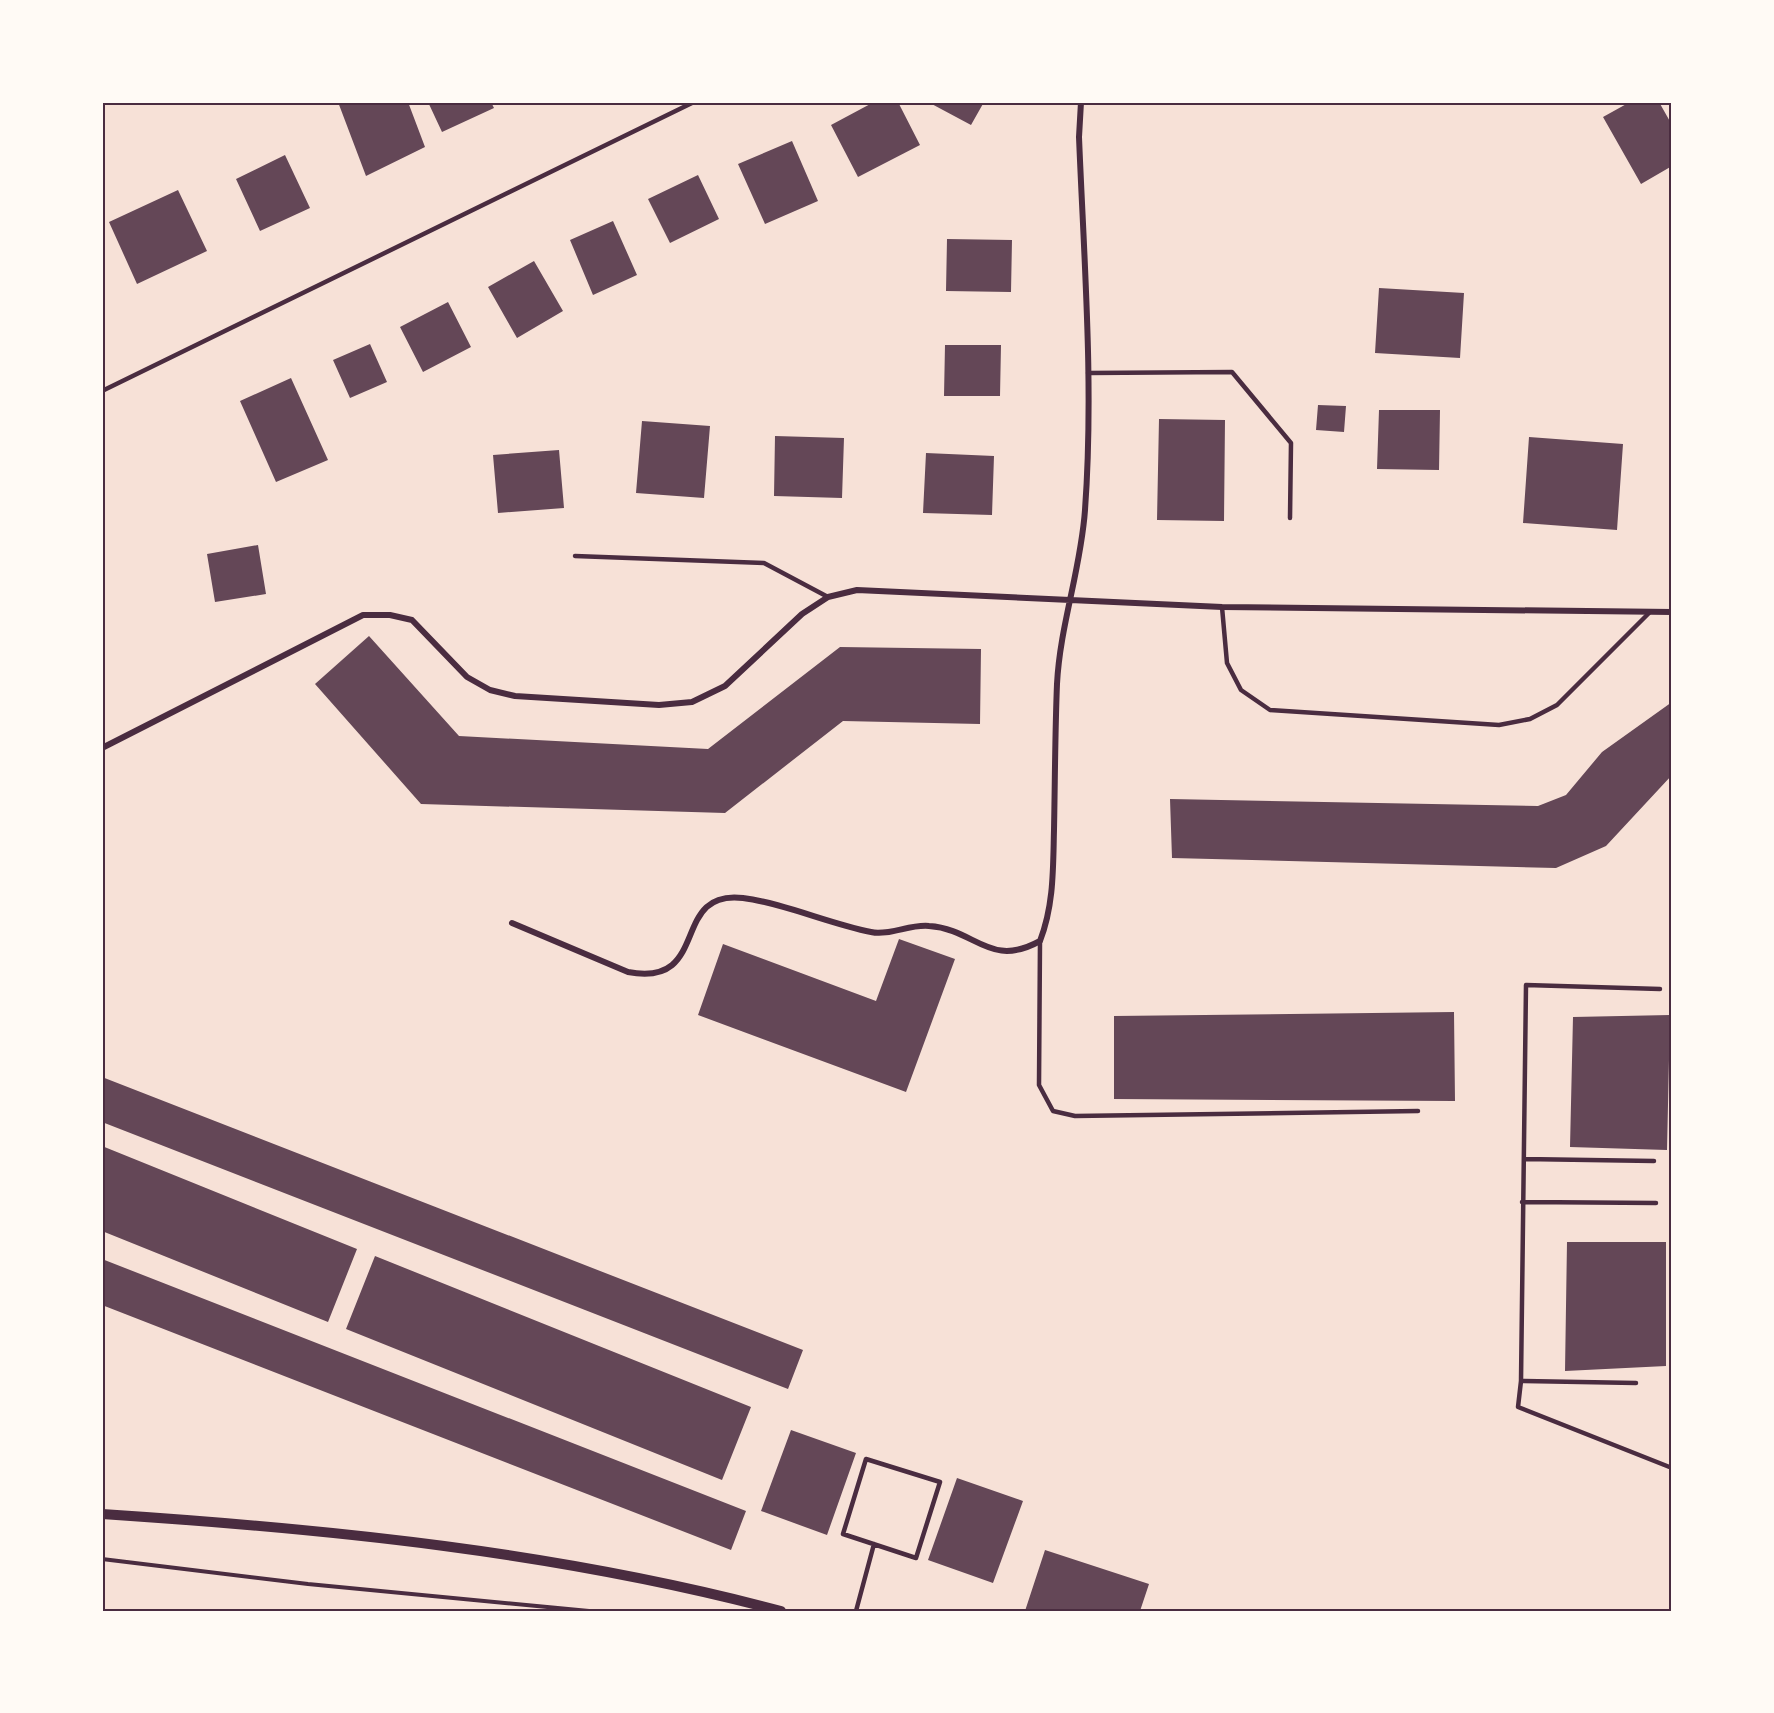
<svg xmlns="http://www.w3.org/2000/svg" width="1774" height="1713" font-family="'IBM Plex Sans',sans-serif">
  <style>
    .building { fill: #644757 }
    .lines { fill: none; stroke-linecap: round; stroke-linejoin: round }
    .path { stroke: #4a2c40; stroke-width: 4 }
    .service { stroke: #4a2c40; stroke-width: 4.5 }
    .minor { stroke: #4a2c40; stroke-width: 6 }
    .tertiary { stroke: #4a2c40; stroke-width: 10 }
    .neatline { fill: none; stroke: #4a2c40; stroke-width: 2 }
  </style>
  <rect width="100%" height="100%" fill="#f7e1d7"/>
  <path class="building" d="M 338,102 L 408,102 L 425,147 L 366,176 Z
    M 428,102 L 491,102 L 494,108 L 442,132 Z
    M 874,102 L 898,102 L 920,145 L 858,177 L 831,125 Z
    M 928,102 L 984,102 L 971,125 Z
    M 1630,102 L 1659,102 L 1672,125 L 1672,166 L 1641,184 L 1603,117 Z
    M 792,141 L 818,201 L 765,224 L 738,164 Z
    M 285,155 L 310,208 L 260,231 L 236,179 Z
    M 698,175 L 719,219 L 670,243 L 648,199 Z
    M 178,190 L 207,251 L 137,284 L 109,222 Z
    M 613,221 L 637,275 L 593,295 L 570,240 Z
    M 947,239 L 1012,240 L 1011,292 L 946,291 Z
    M 534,261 L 563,311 L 517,338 L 488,287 Z
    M 1379,288 L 1464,293 L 1460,358 L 1375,353 Z
    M 448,302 L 471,347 L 423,372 L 400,327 Z
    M 370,344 L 387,382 L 350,398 L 333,360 Z
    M 945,345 L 1001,345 L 1000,396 L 944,396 Z
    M 291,378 L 328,460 L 276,482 L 240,401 Z
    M 1318,405 L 1346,406 L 1344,432 L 1316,430 Z
    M 1379,410 L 1440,410 L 1439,470 L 1377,469 Z
    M 1159,419 L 1225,420 L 1224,521 L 1157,520 Z
    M 642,421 L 710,426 L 704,498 L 636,493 Z
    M 775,436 L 844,438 L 842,498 L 774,496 Z
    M 1529,437 L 1623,444 L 1617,530 L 1523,523 Z
    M 559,450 L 564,508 L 498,513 L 493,455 Z
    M 926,453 L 994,456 L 992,515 L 923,513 Z
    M 258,545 L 266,594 L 215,602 L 207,554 Z
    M 369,636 L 459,736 L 708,749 L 840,647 L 981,649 L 980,724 L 843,721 L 725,813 L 421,804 L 315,684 Z
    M 1672,702 L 1672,775 L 1606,846 L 1556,868 L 1172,858 L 1170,799 L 1538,806 L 1566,795 L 1602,752 Z
    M 899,939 L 955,959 L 906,1092 L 698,1015 L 723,944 L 876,1001 Z
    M 1454,1012 L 1455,1101 L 1114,1099 L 1114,1016 Z
    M 1670,1015 L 1667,1150 L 1570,1147 L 1573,1017 Z
    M 102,1077 L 803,1350 L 788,1389 L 102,1122 Z
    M 102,1146 L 357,1249 L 328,1322 L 102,1231 Z
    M 1567,1242 L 1666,1242 L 1666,1366 L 1565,1371 Z
    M 375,1256 L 751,1407 L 722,1480 L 346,1329 Z
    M 102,1259 L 746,1511 L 731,1550 L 102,1305 Z
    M 791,1430 L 856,1453 L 827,1535 L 761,1511 Z
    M 957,1478 L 1023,1501 L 993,1583 L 928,1560 Z
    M 1045,1550 L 1149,1584 L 1140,1611 L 1025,1611 Z"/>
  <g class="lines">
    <path class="path" d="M 102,1559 L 308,1584 L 589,1611"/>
    <path class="service" d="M 1088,373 L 1232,372 L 1291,443 L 1290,518
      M 102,391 L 694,102
      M 575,556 L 764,563 L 828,597
      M 1222,607 L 1227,663 L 1241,690 L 1270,710 L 1499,725 L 1530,719 L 1557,705 L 1650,612
      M 1040,941 L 1039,1085 L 1053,1111 L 1075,1116 L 1418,1111
      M 1660,989 L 1526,985 L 1521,1381 L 1518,1407 L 1672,1468
      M 1524,1159 L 1654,1161
      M 1522,1202 L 1656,1203
      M 1521,1381 L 1636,1383
      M 866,1459 L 940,1482 L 916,1558 L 843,1534 Z
      M 856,1611 L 874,1544"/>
    <path class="minor" d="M 102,748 L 363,615 L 390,615 L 412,620 L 467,677 L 490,690 L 515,696 L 659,705 L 692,702 L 725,686 L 802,614 L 828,597 L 857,590 L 1222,607 L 1672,612
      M 512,923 L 628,972 C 712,988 669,889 743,898 C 783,903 830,924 871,932 C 889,936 910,924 929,926 C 976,929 989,969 1040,941 C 1054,905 1053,868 1054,830 C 1055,781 1055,733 1057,684 C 1060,625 1081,569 1085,510 C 1094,386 1084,261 1079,137 L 1081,102"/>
    <path class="tertiary" d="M 102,1514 C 331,1529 559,1552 781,1611"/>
  </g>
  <rect width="1774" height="1713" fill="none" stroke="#fffaf5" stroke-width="207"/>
  <rect x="104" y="104" width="1566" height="1506" class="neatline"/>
</svg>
